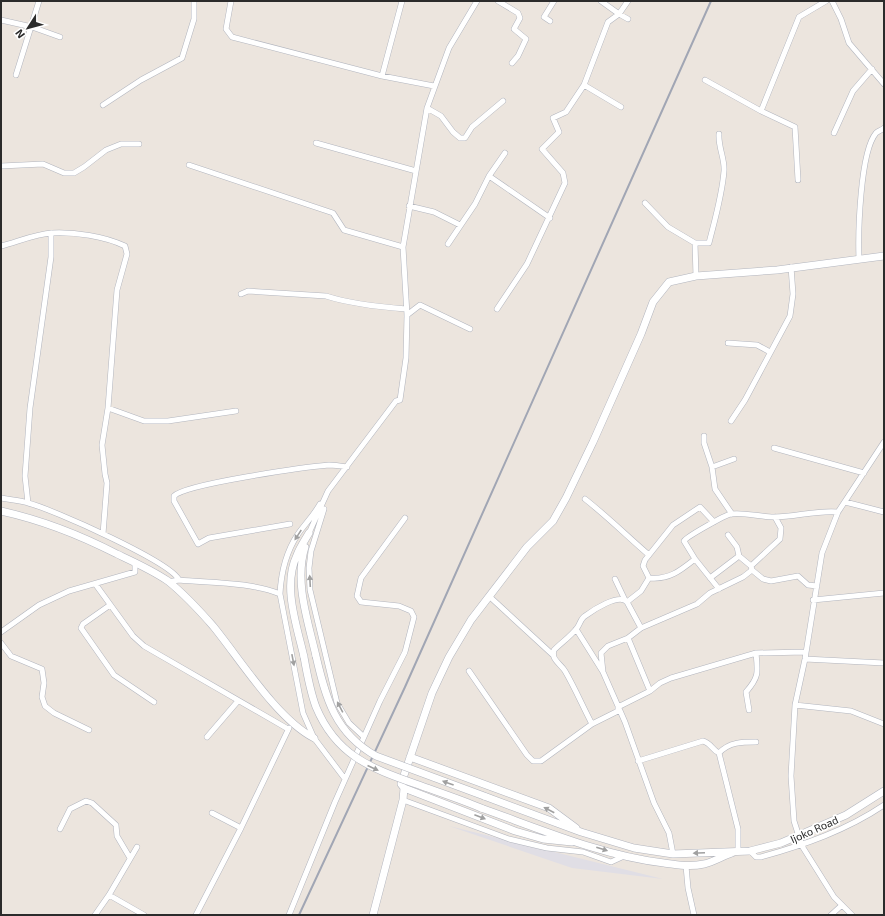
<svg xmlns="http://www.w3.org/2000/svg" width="885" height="916" font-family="'Exo 2',sans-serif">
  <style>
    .industrial { fill: #e0dee5 }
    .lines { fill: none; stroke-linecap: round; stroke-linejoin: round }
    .street-casing { stroke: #b2b5be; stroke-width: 6 }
    .secondary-casing { stroke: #b2b5be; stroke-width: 8 }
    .street { stroke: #fff; stroke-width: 5 }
    .secondary { stroke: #fff; stroke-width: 7 }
    .rail { stroke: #a1a6b4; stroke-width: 2 }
    .secondary-bridge-casing { stroke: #b2b5be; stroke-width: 8; stroke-linecap: butt }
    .secondary-bridge { stroke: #fff; stroke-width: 7 }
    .oneway { fill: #a0a0a0 }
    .labels { text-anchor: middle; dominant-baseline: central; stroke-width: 3.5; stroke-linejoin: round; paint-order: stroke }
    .street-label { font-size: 11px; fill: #2b2b2b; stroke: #fff }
  </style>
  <rect width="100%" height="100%" fill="#ece5de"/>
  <path class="industrial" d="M 449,826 L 663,879 L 572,868 Z"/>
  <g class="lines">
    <defs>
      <path id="street" d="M 231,1 L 226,29 L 232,37 L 382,76 L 434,86
        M 498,1 L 518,13 L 520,18 L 514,29 L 526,39 L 518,56 L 512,63
        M 601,1 L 619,14 L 628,1
        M 832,1 L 841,19 L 849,43 L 884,84
        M 1,20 L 32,27 L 60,37
        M 550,21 L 544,17 L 554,1
        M 16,75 L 39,1
        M 382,76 L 402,1
        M 705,80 L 761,111 L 795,127 L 798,180
        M 584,85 L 621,107
        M 103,105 L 141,80 L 182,58 L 194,19 L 194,1
        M 427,108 L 441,116 L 453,132 L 460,138 L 465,138 L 472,127 L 503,101
        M 761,111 L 799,17 L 826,1
        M 834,133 L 853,91 L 872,69
        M 316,143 L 416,171
        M 189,165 L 333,213 L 344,230 L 403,247
        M 1,166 L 43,164 L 64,173 L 74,173 L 84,167 L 106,150 L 121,144 L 139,144
        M 489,176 L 550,218
        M 645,203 L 668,227 L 695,243 L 696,276
        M 409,206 L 434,212 L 460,225
        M 695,243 L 709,243 C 715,219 722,196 724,171 C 725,159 718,147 719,134
        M 448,244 L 475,204 L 489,176 L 505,153
        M 1,246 C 17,242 35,234 52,233 C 75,232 104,236 125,246 L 127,254 L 117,290 L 108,408 L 102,445 L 105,474 L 107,483 L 103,534
        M 859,259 C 858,233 860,152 876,133 C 878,131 882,130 884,128
        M 241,294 L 248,291 L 326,296 C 351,304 380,307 406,309
        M 497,309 L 527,264 L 565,183 L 563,173 L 542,149 L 559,132 L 553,118 L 566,112 L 584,85 L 608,22 L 619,14 L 628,19
        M 407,315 L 420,305 L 470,329
        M 728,343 L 757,345 L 770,352
        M 108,408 L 144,421 L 168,421 L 236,411
        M 731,421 L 745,400 L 790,316 L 793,294 L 791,267
        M 704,436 L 704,443 L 712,467
        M 774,448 L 864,473
        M 1,498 C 10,500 19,500 28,503 C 52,509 171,562 179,580 L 168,582
        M 585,499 C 608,517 628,537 649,555
        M 845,502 L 884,512
        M 28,503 L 25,476 L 30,408 L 51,257 L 51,233
        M 320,504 C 314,515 305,524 298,534 C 286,552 281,573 280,594 L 303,713 L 314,738 L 345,779
        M 324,509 L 311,551 L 309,568 L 310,590 L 337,703 L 349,723 L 364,737
        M 732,514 L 715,489 L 712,467 L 734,459
        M 290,524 L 209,538 L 198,544 L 174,501 L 174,496 C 185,484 306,467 329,465 C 335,465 341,466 347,467
        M 309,533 L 328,491 L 396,401 L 400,400 L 406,358 L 407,315 L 403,247 L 427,108 L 449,48 L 477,1
        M 728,535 L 737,547 L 739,556
        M 752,570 L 751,566 L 780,539 L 781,528 L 775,517
        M 649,578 C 669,580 680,571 695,559
        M 710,578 L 739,556 L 751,566
        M 615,579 L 625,600
        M 179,580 C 210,583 251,582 280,594
        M 96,585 L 133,636 L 144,646 L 288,729
        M 719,589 L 695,559 L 684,541 C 686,537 725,515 731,514 C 744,512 760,517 774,517 C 796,517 816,510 838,512
        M 490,597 L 553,655
        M 813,600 L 884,593
        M 627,602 L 641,591 L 649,578 L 643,566 L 645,560 L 673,525 L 700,507 L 714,522
        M 110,605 L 83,624 L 81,628 L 114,675 L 154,702
        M 576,629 L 603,672 L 625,722 L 654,803 L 669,833 L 673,854
        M 1,632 L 39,605 L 69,591 L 135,572 L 135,562
        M 628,638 L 650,691
        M 1,643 L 11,656 L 42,669 L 44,683 L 42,697 L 45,706 L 54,713 L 89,730
        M 805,659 L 884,663
        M 469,671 L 527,755 L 533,761 L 541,761 L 592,724 L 618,711 L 618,707 L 650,691 L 660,683 L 671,678 L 756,653 L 805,652
        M 603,672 L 601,653 L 608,646 L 628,638 L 641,628 L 697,604 L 710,593 L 743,577 L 752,570 L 763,579 L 771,581 L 798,576 L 808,585 L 817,586
        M 795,705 L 851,711 L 884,724
        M 749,710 L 746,692 C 759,677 758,673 756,653
        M 592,724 C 583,707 575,688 565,671 C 560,663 551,660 554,650 C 561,643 571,636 577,628 C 580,624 581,618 585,616 C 593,610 619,593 627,602 L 641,628
        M 207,737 L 238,701
        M 638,761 L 703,741 C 711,743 712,750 719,753
        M 403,800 L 509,839 L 547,848 L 583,852 L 611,862 L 624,856
        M 212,813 L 241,828
        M 60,829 L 70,809 L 86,801 L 92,803 L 116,825 L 117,836 L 130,858
        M 738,850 L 738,829 L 719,753 C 729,742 742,742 756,742
        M 750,851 L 756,857 L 761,857 C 804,845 847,830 884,805
        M 686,866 L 688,888 L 694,915
        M 109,895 L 144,915
        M 95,915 L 109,895 L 137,847
        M 196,915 L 241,828 L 289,728
        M 289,915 L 335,802 L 380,701 L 405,652 L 414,617 L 411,611 L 399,606 L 361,602 L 357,596 L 361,578 L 405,518
        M 831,915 L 842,905
        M 852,915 L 834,897 L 802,846 L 794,821 L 791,776 L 795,705 L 805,659 L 822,553 L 838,512 L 884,442"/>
      <path id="secondary" d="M 1,511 C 42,520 80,535 117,554 C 134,562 152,570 168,581 C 184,594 199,610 213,626 C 240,659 277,719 314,738
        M 305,547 C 294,582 308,621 316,656
        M 304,657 C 297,626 282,586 297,555 C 300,547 305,540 309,533
        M 410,757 L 549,808 L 576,828
        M 404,788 L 515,831 L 543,839 L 572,842
        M 484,796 L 581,832 L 634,848 L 673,854 L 750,851 L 781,843 L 846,815 L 884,791
        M 481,808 C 540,829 603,856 664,863 C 678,865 691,867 704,864 C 713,862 723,856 732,853
        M 373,915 L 403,800 L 404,788 L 401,784 L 432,693 L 449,657 L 471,620 L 527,547 L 553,521 L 566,498 L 593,442 L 641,334 L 653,302 L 669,282 L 696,276 L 777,270 L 884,256"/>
    </defs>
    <use href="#street" class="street-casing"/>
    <use href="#secondary" class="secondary-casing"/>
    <use href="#street" class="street"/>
    <use href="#secondary" class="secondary"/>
    <path class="rail" d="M 299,915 L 405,687 L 711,1"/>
    <defs>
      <path id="secondary-bridge" d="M 316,656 C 326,699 335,733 376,756 L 484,796
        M 304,657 C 307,674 310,691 316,707 C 336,755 370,768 416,784 C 438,792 460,799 481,808"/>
    </defs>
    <use href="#secondary-bridge" class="secondary-bridge-casing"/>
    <use href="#secondary-bridge" class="secondary-bridge"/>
  </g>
  <defs><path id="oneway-solid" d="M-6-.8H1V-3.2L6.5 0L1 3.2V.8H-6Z"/></defs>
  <g class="oneway">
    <use href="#oneway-solid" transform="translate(298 535) rotate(123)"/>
    <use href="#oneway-solid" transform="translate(310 581) rotate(-93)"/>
    <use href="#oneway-solid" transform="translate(293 660) rotate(79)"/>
    <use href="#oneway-solid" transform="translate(340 707) rotate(-118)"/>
    <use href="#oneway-solid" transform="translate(373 768) rotate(24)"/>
    <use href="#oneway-solid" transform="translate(448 783) rotate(-160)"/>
    <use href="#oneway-solid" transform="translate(549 810) rotate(-152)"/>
    <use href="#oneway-solid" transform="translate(480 817) rotate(21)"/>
    <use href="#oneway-solid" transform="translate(602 849) rotate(18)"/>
    <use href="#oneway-solid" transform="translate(699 853) rotate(177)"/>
  </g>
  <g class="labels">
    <g class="street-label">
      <text transform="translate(814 829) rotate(-24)">Ijoko Road</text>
    </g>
  </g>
  <rect width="885" height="916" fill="none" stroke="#2b2b2b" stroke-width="4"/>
  <g transform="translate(28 28) rotate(234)" stroke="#ffffff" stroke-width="3" paint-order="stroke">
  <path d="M0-3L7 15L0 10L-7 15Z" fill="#2b2b2b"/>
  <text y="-6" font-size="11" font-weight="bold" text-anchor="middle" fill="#2b2b2b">N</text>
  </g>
</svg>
